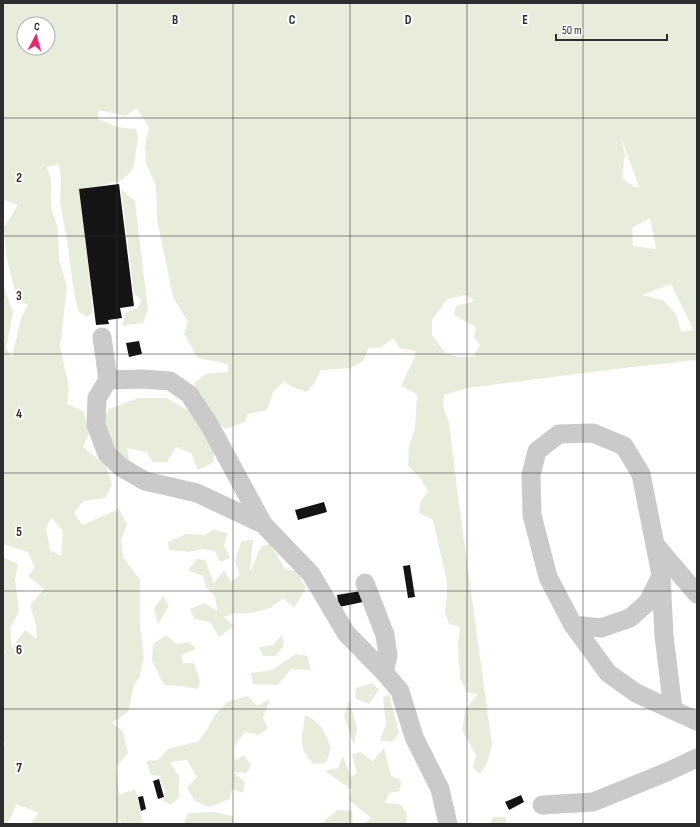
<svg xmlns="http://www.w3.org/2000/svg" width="700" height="827" font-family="'Sofia Sans Condensed',sans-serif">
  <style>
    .green { fill: #e8ecda; fill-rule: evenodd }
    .building { fill: #141414 }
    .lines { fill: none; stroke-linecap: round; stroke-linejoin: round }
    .minor { stroke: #cacaca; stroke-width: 19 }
    .grid { fill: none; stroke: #2d2d2d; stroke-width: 1; stroke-opacity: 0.55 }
    .grid-label { font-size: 13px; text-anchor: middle; font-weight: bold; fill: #2d2d2d; stroke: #fff; stroke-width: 4; stroke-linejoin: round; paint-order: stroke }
  </style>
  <rect width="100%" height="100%" fill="#fff"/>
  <path class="green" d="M 3,3 L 697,3 L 697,360 L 624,368 L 468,388 L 444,395 L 443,407 L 449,422 L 458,496 L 492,745 L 487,763 L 480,774 L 473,768 L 476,755 L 462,729 L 466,708 L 478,694 L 467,692 L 460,679 L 458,644 L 460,627 L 449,624 L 445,612 L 447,596 L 447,582 L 433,520 L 419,513 L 420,503 L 428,491 L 421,479 L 408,466 L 409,447 L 415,428 L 417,394 L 401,386 L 414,359 L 416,351 L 399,348 L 394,338 L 381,347 L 369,348 L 363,361 L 350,368 L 321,370 L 315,382 L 307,392 L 292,387 L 284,381 L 273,392 L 267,410 L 248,414 L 245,422 L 225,429 L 208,414 L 194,383 L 206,374 L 228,372 L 228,364 L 198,358 L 184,334 L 188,322 L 173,297 L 157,219 L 156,186 L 146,163 L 145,147 L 149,127 L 136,108 L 126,116 L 98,110 L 98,119 L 117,127 L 136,129 L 138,139 L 133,169 L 122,180 L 99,186 L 80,189 L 93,312 L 87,317 L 78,311 L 73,286 L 68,246 L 60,202 L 61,179 L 59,164 L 47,167 L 51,180 L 51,208 L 58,228 L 59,260 L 67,287 L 60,346 L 69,388 L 67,404 L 83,411 L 89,433 L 83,447 L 106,466 L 112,485 L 105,498 L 83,501 L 74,513 L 82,525 L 119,509 L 127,525 L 121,540 L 123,557 L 140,580 L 140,626 L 144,657 L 139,678 L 134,685 L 128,712 L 112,723 L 123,731 L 128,753 L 116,767 L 119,795 L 135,789 L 140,808 L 142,822 C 133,825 126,826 118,820 L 118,824 L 30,824 L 39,813 L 16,804 L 11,818 L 6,824 L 3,824 L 3,753 L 5,742 L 3,738 L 3,659 L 5,652 L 3,648 L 3,557 L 18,564 L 15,579 L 19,612 L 10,628 L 12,648 L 25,630 L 37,639 L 36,625 L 30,605 L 44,589 L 28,576 L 35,568 L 28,552 L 3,544 L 3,284 L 13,312 L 6,349 L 12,357 L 21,318 L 28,305 L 17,299 L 6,255 L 4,227 L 18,205 L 4,200 L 3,193 ZM 24,24 L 48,24 L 48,48 L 24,48 ZM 621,138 L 639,186 L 639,187 L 634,187 L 622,178 L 625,155 ZM 650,218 L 656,249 L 633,246 L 632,228 ZM 671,284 L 693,329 L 693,330 L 681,332 L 676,314 L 663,300 L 642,295 ZM 466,295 L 475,301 L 456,306 L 454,315 L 476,327 L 474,337 L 480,345 L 474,356 L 460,357 L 446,354 L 432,335 L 432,320 L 447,299 ZM 51,517 L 63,531 L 61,556 L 50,550 L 46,528 Z
    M 121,189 L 135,201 L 148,310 L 143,323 L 122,326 L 126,312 L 138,308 L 141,300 L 134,294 Z
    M 138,398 L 166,398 L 188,410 L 203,429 L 214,445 L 214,462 L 198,470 L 191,453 L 176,447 L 167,462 L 153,462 L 146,452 L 127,448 L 130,465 L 120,462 L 102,422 L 109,409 Z
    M 213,530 L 228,533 L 224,545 L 230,558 L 220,562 L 215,551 L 203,549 L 190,552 L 169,550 L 168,542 L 186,534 L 205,535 Z
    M 253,539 L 250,571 L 261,547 L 270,543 L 285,569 L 297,571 L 306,588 L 294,608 L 283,598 L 270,608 L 251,613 L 234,613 L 224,617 L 234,626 L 219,637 L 210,622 L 195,619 L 190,609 L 204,603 L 217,611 L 215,596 L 206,587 L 203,576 L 188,570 L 197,559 L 205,560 L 214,583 L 224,570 L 231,582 L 240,575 L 235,562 L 241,542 Z
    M 163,596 L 169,606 L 158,624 L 154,608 Z
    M 166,635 L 176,644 L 189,642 L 196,649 L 181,655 L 183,663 L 194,663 L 200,681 L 198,689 L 182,686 L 164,685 L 152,660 L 153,644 Z
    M 282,635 L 284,645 L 276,656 L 263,656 L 259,647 L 273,645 Z
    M 296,654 L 308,656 L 310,670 L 291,669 L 278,685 L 253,684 L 251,673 L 272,670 Z
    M 372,683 L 379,690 L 369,704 L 355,698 L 356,688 Z
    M 389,694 L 399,733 L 392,742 L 380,740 L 386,724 L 383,698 Z
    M 248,696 L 257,706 L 270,699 L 263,718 L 268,728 L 259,735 L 245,732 L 234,747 L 235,760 L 244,755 L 251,765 L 247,773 L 233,772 L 245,782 L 243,793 L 232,789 L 230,799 L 209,807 L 195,801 L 187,788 L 197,777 L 187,760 L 170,762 L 179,777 L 179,797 L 171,805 L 163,801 L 166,793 L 159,776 L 151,775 L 146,761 L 158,760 L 168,749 L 199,741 L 208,728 L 215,715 L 227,702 Z
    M 349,700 L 357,728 L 354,745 L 344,716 Z
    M 305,715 C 322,723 324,731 331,748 L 326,763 L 313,764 L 303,750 L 302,737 Z
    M 384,748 L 391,776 L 401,780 L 400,791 L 389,793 L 385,803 L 400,804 L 407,814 L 406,824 L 364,824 L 371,818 L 349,800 L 352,790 L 325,771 L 338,768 L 343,756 L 351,777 L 357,773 L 352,755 L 360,752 L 373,761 Z
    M 337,810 L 352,811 L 353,824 L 321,824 Z
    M 214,812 L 233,816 L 234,824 L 184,824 L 188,813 Z
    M 493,817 L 506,817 L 506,824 L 490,824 Z"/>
  <path class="building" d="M 119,184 L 134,306 L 120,308 L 122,318 L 108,320 L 109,324 L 96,325 L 79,189 Z
    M 139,341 L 142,354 L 129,357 L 126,343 Z
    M 324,502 L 327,512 L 298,520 L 295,510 Z
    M 410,565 L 415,597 L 408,598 L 403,566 Z
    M 361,591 L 363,602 L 339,607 L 337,595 Z
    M 159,779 L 164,797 L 158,799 L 153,781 Z
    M 521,795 L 524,802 L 509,810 L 505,802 Z
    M 143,796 L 146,809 L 141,811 L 138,797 Z"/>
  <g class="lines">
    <path class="minor" d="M 102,337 L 108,380
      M 263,524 L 197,493 L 145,481 L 121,467 L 107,454 L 96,425 L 97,398 L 108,380 L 142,379 L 170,381 L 189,394 L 210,426 L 263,524 L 311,574 L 346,633 L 384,672 L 400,691 L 414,737 L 440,789 L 448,824
      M 657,547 L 697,594
      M 365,583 L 385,635 L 388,656 L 384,672
      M 573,625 L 601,628 L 630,618 L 648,602 L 661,576
      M 673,709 L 664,636 L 661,575 L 641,474 L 624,446 L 593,433 L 559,434 L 537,451 L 531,475 L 532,515 L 548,577 L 573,625 L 608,673 L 636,693 L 697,721
      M 542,805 L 593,802 L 667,772 L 697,758"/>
  </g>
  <path class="grid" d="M 117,3 L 117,824M 233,3 L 233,824M 350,3 L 350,824M 467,3 L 467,824M 583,3 L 583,824M 3,118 L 697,118M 3,236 L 697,236M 3,354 L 697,354M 3,473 L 697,473M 3,591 L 697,591M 3,709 L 697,709"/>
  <g class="grid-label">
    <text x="175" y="24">B</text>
    <text x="292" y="24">C</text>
    <text x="408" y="24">D</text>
    <text x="525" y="24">E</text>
    <text x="19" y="182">2</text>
    <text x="19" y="300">3</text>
    <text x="19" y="418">4</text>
    <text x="19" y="536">5</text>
    <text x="19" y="654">6</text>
    <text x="19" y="772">7</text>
  </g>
  <rect width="700" height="827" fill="none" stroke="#2d2d2d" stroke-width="8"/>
  <g transform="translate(36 36) rotate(6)"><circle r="19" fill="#ffffff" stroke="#ababab"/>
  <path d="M0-3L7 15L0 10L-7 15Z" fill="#ec276b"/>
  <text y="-6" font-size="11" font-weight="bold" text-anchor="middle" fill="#2d2d2d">С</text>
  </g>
  <path d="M556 34v6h111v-6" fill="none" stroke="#2d2d2d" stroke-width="2"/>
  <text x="562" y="34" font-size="12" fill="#2d2d2d" stroke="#ffffff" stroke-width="3" paint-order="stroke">50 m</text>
</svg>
